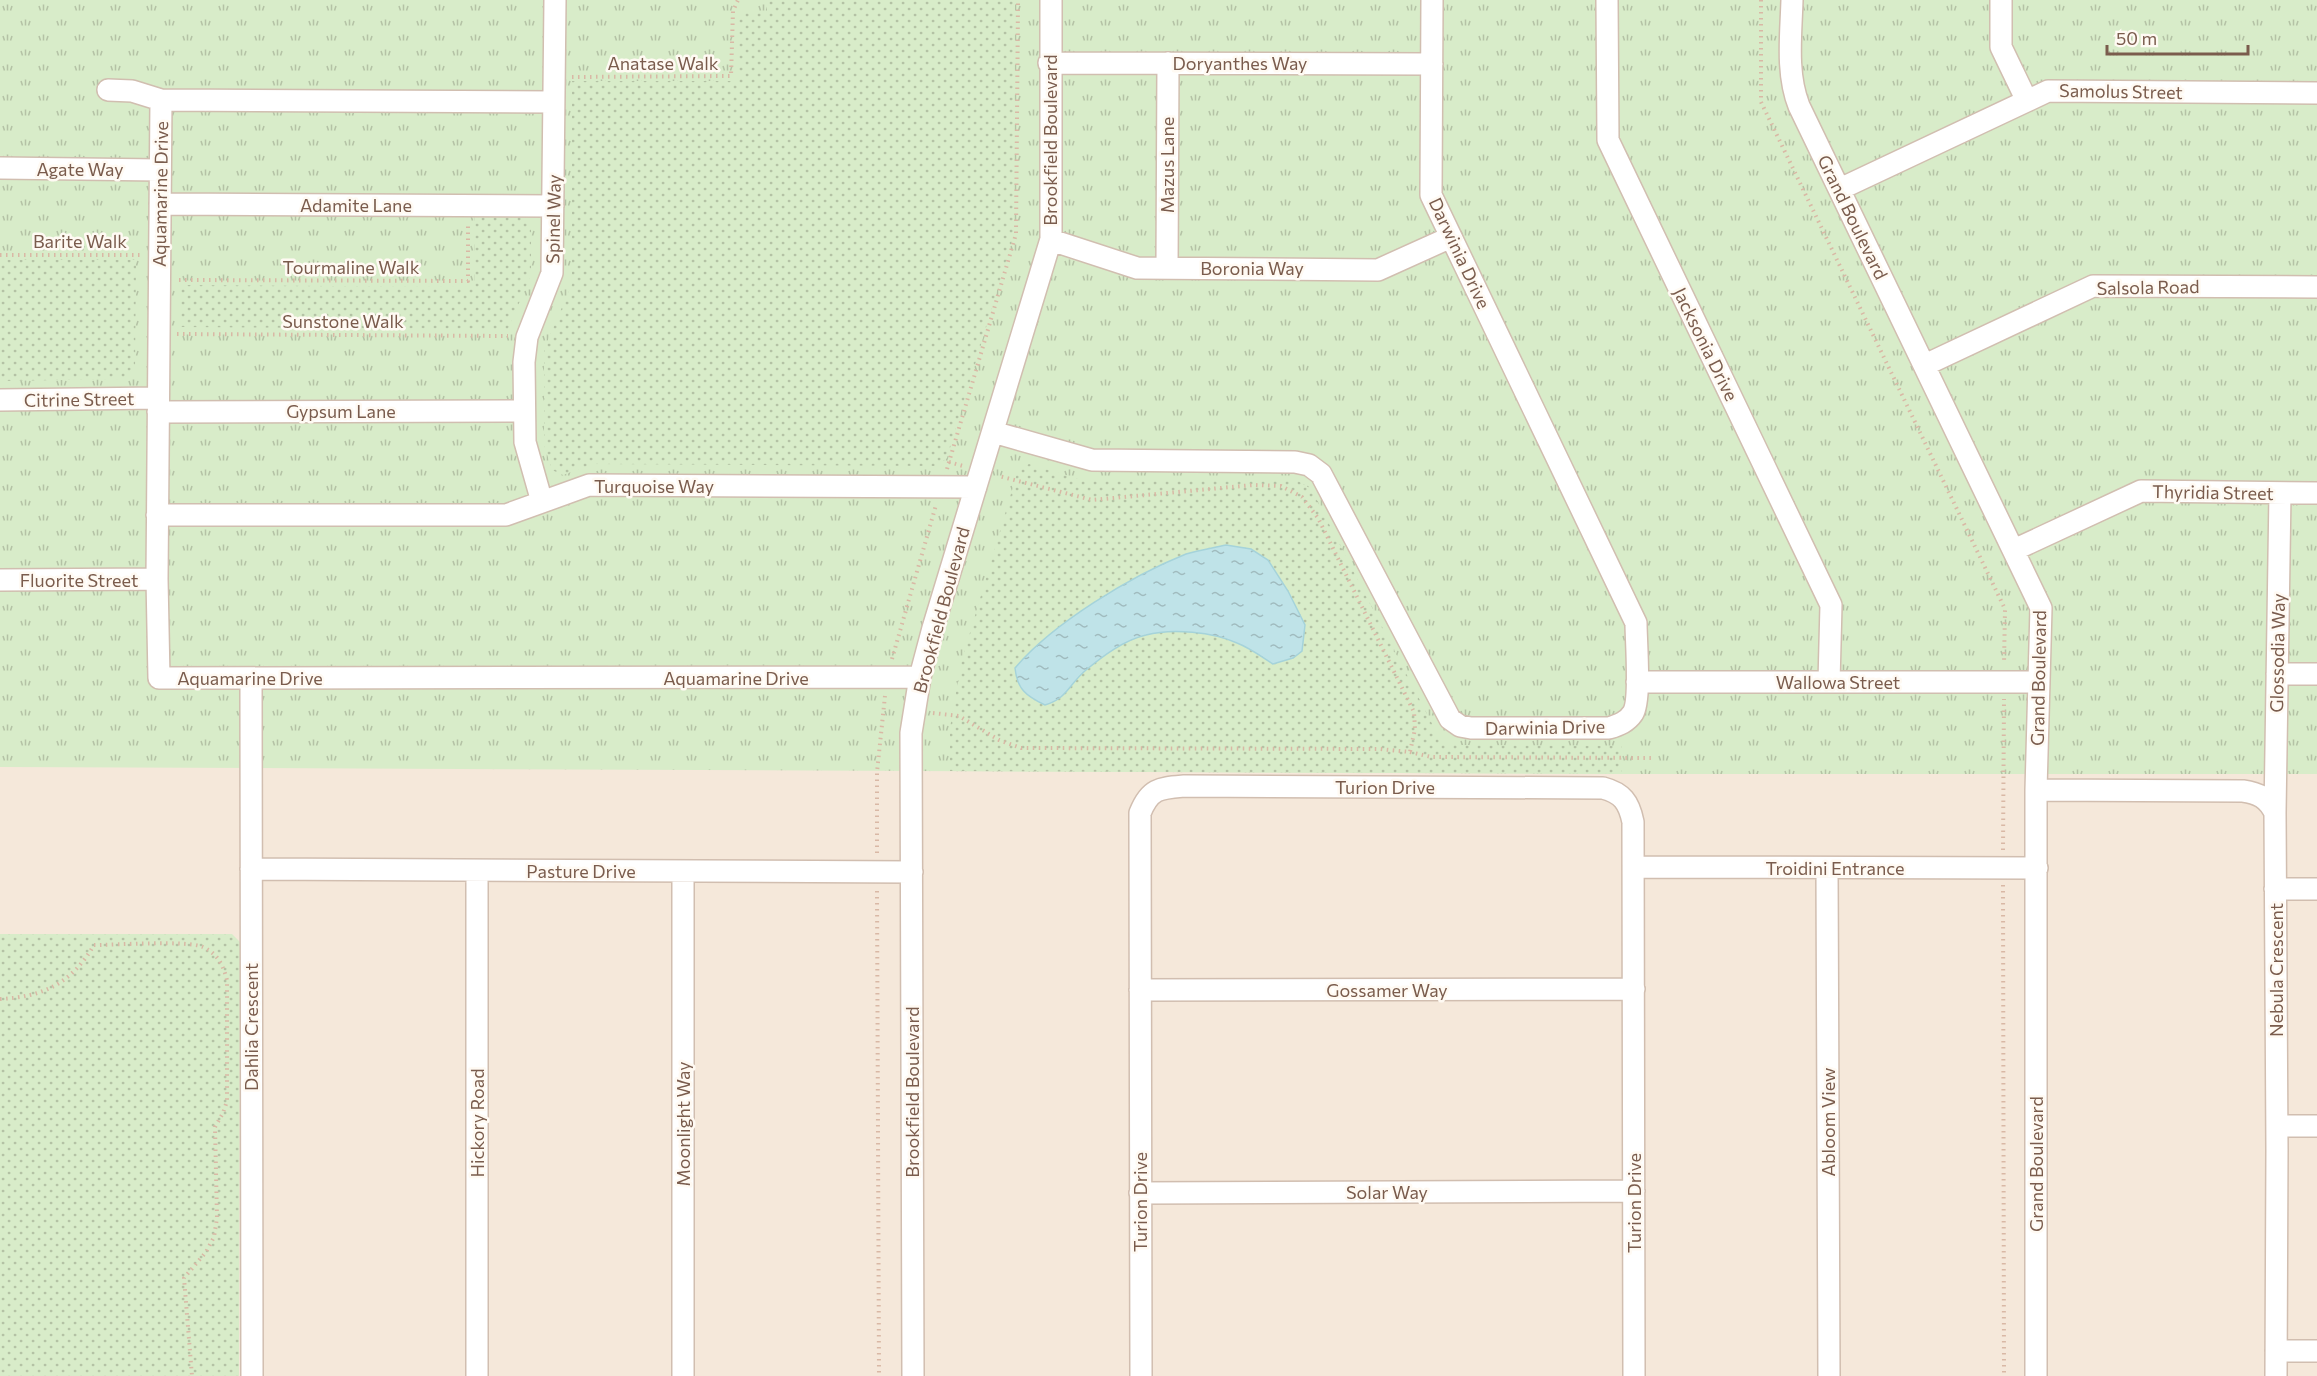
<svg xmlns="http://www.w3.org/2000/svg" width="2317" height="1376" font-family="Commissioner,sans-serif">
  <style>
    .residential { fill: #f5e8da }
    .grass { fill: url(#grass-tufts) }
    .park { fill: url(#park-dots) }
    .water { fill: url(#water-ripples); stroke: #a5d3da; stroke-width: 1.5 }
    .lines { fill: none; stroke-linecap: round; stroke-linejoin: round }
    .minor-casing { stroke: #d1beb0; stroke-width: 24 }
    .path { stroke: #d9b8a5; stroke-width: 4; stroke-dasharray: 1.5 4.5; stroke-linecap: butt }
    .minor { stroke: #fff; stroke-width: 21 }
    .labels { text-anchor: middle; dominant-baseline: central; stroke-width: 5; stroke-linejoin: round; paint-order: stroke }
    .street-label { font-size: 18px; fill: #7a5c4d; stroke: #fffaf3 }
  </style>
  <defs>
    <pattern id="grass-tufts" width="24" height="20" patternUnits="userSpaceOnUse" patternTransform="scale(1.5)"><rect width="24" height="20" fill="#d8ecc9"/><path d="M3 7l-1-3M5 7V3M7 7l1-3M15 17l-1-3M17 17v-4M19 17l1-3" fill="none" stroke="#b4c2a5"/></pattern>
    <pattern id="park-dots" width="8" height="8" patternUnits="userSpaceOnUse" patternTransform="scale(1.5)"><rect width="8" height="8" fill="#d8ecc9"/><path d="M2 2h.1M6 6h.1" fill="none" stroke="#b4c2a5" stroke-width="1.8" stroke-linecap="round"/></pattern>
    <pattern id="water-ripples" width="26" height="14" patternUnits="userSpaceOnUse" patternTransform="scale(1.5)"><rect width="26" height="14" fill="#bfe3e8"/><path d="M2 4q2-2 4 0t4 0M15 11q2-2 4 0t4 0" fill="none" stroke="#a0bbbe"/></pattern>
  </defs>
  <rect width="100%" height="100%" fill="#fdf6ec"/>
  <path class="residential" d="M 0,0 L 2317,0 L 2317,1376 L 0,1376 L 0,767 L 134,767 Z"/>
  <path class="grass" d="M 0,0 L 2317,0 L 2317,774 L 1622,774 L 0,767 Z"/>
  <path class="park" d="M 767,0 L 1015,0 L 1014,234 L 947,458 L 936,466 L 593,464 L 563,475 L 552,470 L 544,445 L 544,349 L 572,284 L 572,81 L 737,81 L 737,13 L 767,13 Z
    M 475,216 L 525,216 L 531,222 L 531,275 L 508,329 L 180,327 L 180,285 L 475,287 Z
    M 0,260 L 136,260 L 135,370 L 127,379 L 0,381 Z
    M 1029,464 L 1082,480 L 1298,481 L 1311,489 L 1443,745 L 1622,746 L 1622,774 L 950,771 L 950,728 L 961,663 L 1018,470 Z
    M 0,934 L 232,934 L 240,942 L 239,1376 L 0,1376 Z"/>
  <path class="water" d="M 1226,545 L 1251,549 L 1268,560 L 1288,591 L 1305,625 L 1302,651 L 1293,658 L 1273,664 C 1262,657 1250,648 1237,643 C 1213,632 1172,628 1146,635 C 1124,640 1103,656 1086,670 C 1069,684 1068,698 1045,705 C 1026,696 1017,689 1015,668 C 1053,623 1131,576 1186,554 C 1199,550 1213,548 1226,545 Z"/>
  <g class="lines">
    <defs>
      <path id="minor" d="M 1607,0 L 1608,140 L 1831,605 L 1829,682
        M 1792,0 C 1791,35 1786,73 1799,106 L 2041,608 L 2036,790 L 2036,1376
        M 2001,0 L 2001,47 L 2027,101
        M 1049,63 L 1432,64
        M 108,90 L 132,91 L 161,100 L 553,102
        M 161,100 L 157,579 L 159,678 L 920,677
        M 0,168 L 160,170
        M 1840,189 L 2048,91 L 2317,93
        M 160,204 L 553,206
        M 1051,240 L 1137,268 L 1378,270 L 1451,237
        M 1167,268 L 1168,63
        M 1925,365 L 2093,286 L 2317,287
        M 0,400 L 158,398
        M 158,412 L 524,411
        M 993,432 L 1092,460 L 1295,462 L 1309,465 L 1321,474 L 1450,719 L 1460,726 L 1471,728 L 1609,728 C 1619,725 1627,722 1633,713 C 1641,700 1636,641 1636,623 L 1431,195 L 1432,0
        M 542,502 L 525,442 L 524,362 L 527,337 L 552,273 L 555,0
        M 157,515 L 506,515 L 589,485 L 976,487
        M 2014,550 L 2141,491 L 2317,493
        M 0,580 L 157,579
        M 2277,674 L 2317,674
        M 251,678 L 252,1376
        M 1637,682 L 2039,682
        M 2036,790 L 2243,791 C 2258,793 2268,798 2275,813 L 2277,1149 L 2276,1376
        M 2275,813 L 2280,493
        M 1634,867 L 2037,868
        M 1827,868 L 1829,1376
        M 251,869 L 912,872
        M 683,872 L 683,1376
        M 2275,889 L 2317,889
        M 1140,990 L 1634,989
        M 2277,1126 L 2317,1126
        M 1140,1193 L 1634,1191
        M 2276,1351 L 2317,1351
        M 477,1376 L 477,871
        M 913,1376 L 911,733 L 920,677 L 933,628 L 1051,239 L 1051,0
        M 1141,1376 L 1140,813 C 1150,788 1160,788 1184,786 L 1603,788 C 1622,793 1629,802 1633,822 L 1634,1376"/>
    </defs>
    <use href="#minor" class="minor-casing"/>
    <path class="path" d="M 1761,0 L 1761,102 L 2005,609 L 2004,664
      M 572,77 L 731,76 L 733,11 L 738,0
      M 0,255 L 140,255
      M 179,280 L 468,281 L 468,224
      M 177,334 L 508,336
      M 949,462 L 963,466
      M 947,469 L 1016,234 L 1018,0
      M 892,659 L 936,505
      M 933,713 L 959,716 L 999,740 L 1021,748 L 1380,749 L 1410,752 L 1415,729 L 1414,712 L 1318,518 L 1302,497 L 1281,486 L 1253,485 L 1092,500 L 999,476
      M 1410,752 L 1431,757 L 1651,758
      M 2003,850 L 2004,699
      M 877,853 L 877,772 L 885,696
      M 2003,885 L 2004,1376
      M 877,891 L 879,1376
      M 0,999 C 43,997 72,983 94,945 C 116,945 187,940 203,947 C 218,954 223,965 227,980 L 227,1101 L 223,1113 L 215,1127 L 217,1218 L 214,1237 L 206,1252 L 184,1278 L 192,1376"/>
    <use href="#minor" class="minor"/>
  </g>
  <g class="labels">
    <g class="street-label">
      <text x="663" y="63">Anatase Walk</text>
      <text x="1240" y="63">Doryanthes Way</text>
      <text transform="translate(2121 91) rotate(1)">Samolus Street</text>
      <text transform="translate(1050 140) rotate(-90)">Brookfield Boulevard</text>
      <text transform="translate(1167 165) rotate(-90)">Mazus Lane</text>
      <text x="80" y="169">Agate Way</text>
      <text transform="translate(160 194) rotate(-89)">Aquamarine Drive</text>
      <text x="356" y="205">Adamite Lane</text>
      <text transform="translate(1853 217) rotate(64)">Grand Boulevard</text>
      <text transform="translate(553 219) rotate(-89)">Spinel Way</text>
      <text x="80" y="241">Barite Walk</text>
      <text transform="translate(1460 253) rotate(65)">Darwinia Drive</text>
      <text x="351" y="267">Tourmaline Walk</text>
      <text x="1252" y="268">Boronia Way</text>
      <text transform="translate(2148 287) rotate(-1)">Salsola Road</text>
      <text x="343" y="321">Sunstone Walk</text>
      <text transform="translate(1706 344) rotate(64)">Jacksonia Drive</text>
      <text transform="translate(79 399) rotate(-1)">Citrine Street</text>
      <text x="341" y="411">Gypsum Lane</text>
      <text x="654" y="486">Turquoise Way</text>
      <text transform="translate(2213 492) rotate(1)">Thyridia Street</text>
      <text x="79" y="580">Fluorite Street</text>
      <text transform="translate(941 610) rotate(-75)">Brookfield Boulevard</text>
      <text transform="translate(2277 653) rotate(-89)">Glossodia Way</text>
      <text x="250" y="678">Aquamarine Drive</text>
      <text x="736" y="678">Aquamarine Drive</text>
      <text transform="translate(2038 678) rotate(-89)">Grand Boulevard</text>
      <text x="1838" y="682">Wallowa Street</text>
      <text transform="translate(1545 727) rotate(-1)">Darwinia Drive</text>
      <text x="1385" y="787">Turion Drive</text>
      <text x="1835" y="868">Troidini Entrance</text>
      <text x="581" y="871">Pasture Drive</text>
      <text transform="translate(2276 970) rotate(-90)">Nebula Crescent</text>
      <text x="1387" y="990">Gossamer Way</text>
      <text transform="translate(251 1027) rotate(-90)">Dahlia Crescent</text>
      <text transform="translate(912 1092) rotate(-90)">Brookfield Boulevard</text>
      <text transform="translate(1828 1122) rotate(-90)">Abloom View</text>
      <text transform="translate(477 1123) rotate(-90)">Hickory Road</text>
      <text transform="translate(683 1124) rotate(-90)">Moonlight Way</text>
      <text transform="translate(2036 1164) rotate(-90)">Grand Boulevard</text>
      <text x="1387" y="1192">Solar Way</text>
      <text transform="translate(1140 1202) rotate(-90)">Turion Drive</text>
      <text transform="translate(1634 1203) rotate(-90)">Turion Drive</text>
    </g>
  </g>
  <path d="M2107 45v9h141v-9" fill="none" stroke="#7a5c4d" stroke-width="3"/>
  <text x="2116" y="45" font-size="18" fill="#7a5c4d" stroke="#fffaf3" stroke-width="4.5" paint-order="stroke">50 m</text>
</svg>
